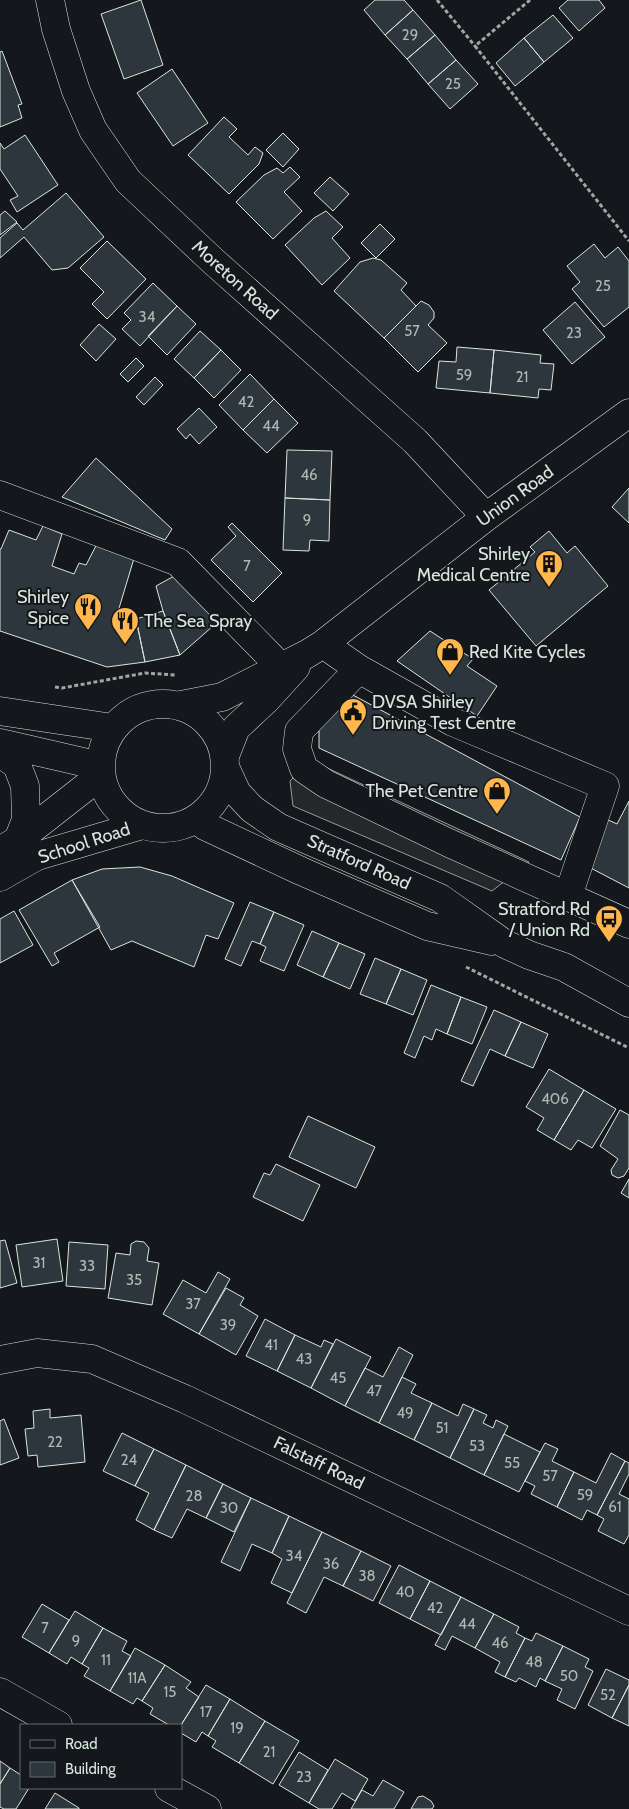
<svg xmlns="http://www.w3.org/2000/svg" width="629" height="1809" font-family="Cabin,sans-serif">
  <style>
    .parking { fill: #24282b; stroke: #939e99 }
    .building { fill: #2c363c; stroke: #d8e6dc }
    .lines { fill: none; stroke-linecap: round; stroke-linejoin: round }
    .minor-casing { stroke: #d8e6dc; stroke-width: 29 }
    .highway-casing { stroke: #d8e6dc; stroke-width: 29 }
    .path { stroke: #9da8a2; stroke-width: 3; stroke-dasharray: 4 2.5; stroke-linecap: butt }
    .minor { stroke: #14181c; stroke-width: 28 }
    .highway { stroke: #14181c; stroke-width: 28 }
    .labels { text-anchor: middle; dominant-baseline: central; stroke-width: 4; stroke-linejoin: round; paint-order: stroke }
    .number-label { font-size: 15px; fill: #adbab4 }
    .street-label { font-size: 18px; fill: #d8e6dc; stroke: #14181c }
    .poi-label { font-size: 18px; fill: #d8e6dc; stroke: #14181c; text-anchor: end }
  </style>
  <rect width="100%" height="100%" fill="#14181c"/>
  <path class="parking" d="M 310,760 L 529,862 L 492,891 L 293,806 L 290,781 Z"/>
  <path class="building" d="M 141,0 L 163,65 L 124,79 L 101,14 Z
    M 375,0 L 404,0 L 413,10 L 385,35 L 364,10 Z
    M 568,0 L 599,0 L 605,8 L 579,31 L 559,8 Z
    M 413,10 L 435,35 L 407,59 L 385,35 Z
    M 553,15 L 573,38 L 544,62 L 524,38 Z
    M 435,35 L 456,60 L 428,84 L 407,59 Z
    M 524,38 L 544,62 L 515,86 L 496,63 Z
    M 2,51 L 22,104 L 18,105 L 22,118 L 0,127 L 0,52 Z
    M 456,60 L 478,84 L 450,109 L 428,84 Z
    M 172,69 L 208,123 L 173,146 L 137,93 Z
    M 224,117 L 237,129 L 229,137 L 248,155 L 255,147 L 263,153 L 259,164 L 229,194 L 188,155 Z
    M 283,133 L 299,149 L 283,167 L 266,150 Z
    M 25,135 L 58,185 L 17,212 L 10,200 L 18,196 L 0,169 L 0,143 L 4,149 Z
    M 290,167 L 300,177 L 284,192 L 302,211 L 273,239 L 236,202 L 264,175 L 277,168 L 283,173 Z
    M 330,177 L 349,194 L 333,211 L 314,193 Z
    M 66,193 L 104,237 L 68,268 L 52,270 L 24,237 L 0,258 L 0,238 L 17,223 L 23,230 Z
    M 5,211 L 17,222 L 0,235 L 0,215 Z
    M 326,211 L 343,227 L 332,238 L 350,258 L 322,285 L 285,245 L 314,218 Z
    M 380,224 L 395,239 L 376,258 L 361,243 Z
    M 107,241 L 146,279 L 107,319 L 92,304 L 104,292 L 80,268 Z
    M 594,244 L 605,258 L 618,247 L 629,261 L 629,307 L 604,327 L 572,289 L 580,282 L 567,266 Z
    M 373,258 L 381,260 L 407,283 L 401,290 L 416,306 L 384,338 L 334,291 L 360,262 Z
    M 153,283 L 177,306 L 140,346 L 122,329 L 131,320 L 124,313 Z
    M 421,301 L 429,305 L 434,312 L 434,318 L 428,325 L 447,343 L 418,372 L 384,338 Z
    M 575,302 L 605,337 L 572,364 L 543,330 Z
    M 177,306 L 196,324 L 167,355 L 148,336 Z
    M 99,324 L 116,339 L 96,361 L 80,345 Z
    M 200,331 L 221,350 L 194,378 L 174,359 Z
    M 457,347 L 494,350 L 490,393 L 436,388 L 439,361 L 456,362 Z
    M 221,350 L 241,370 L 214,398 L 194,378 Z
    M 494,350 L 541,355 L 540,363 L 554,364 L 551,390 L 539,389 L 538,398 L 490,393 Z
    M 136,358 L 144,366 L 128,382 L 120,374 Z
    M 250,374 L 274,399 L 243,430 L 219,405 Z
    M 155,377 L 163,385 L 144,405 L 136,397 Z
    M 274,399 L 298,423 L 267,453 L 243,430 Z
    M 199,408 L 217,427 L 199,444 L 190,434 L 186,439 L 177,429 Z
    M 287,450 L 332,451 L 330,500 L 285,498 Z
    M 96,458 L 172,529 L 165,540 L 62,497 Z
    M 629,488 L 629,523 L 612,507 Z
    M 285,498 L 330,500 L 329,541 L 310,540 L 309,551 L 283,550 Z
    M 232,523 L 282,573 L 253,602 L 211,560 L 236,536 L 228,527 Z
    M 43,526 L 62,534 L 52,566 L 74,574 L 79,563 L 86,565 L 98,542 L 135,555 L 114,625 L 136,619 L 145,662 L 107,667 L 0,631 L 0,549 L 1,549 L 9,530 L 36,540 Z
    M 549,531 L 567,553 L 575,546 L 608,586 L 536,646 L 489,590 L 535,552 L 530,547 Z
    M 176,575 L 221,619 L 180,655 L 163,611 L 156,586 Z
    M 163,611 L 180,655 L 145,662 L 136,619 Z
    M 430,631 L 473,659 L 467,666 L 497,686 L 477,716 L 397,661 Z
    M 351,694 L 580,817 L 561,860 L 319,748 L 319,719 Z
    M 629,801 L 629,888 L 583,864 L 606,819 L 617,824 Z
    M 140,867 L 172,876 L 234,903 L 218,939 L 206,935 L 194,967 L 132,941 L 111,950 L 72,880 L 102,869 Z
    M 72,880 L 100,927 L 54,953 L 59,962 L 52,966 L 19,910 Z
    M 250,902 L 274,912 L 260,944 L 252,941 L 241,966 L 225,959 Z
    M 14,911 L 33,945 L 0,963 L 0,919 Z
    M 274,912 L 304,925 L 284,971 L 260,961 L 266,947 L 260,944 Z
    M 312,931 L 339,943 L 323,977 L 297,965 Z
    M 339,943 L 365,954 L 350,989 L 323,977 Z
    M 375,958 L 401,969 L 386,1004 L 360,994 Z
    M 401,969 L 427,980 L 413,1015 L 386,1004 Z
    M 431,985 L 461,997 L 447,1034 L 436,1029 L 432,1040 L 424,1036 L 415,1058 L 404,1053 Z
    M 461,997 L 487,1007 L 472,1044 L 447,1034 Z
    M 494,1010 L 521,1022 L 505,1056 L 490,1049 L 473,1086 L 461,1081 Z
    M 521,1022 L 548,1034 L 533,1068 L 505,1056 Z
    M 549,1069 L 584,1090 L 554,1140 L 537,1130 L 544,1118 L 526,1107 Z
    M 584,1090 L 616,1109 L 592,1148 L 578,1140 L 571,1150 L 554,1140 Z
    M 620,1110 L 629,1115 L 629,1168 L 624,1176 L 618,1178 L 612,1175 L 611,1170 L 618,1159 L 600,1146 Z
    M 308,1116 L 375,1147 L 356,1188 L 289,1157 Z
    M 276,1164 L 320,1185 L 303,1221 L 253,1197 L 264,1173 L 270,1175 Z
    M 629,1179 L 629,1198 L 621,1193 Z
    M 57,1239 L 63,1281 L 22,1287 L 16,1245 Z
    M 5,1240 L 17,1283 L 0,1288 L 0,1241 Z
    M 136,1241 L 144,1242 L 149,1248 L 147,1261 L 159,1263 L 152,1305 L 108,1298 L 116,1253 L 130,1255 L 131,1244 Z
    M 69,1242 L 108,1245 L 105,1289 L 66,1286 Z
    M 218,1272 L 230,1279 L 199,1334 L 163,1314 L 183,1280 L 206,1293 Z
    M 226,1288 L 244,1298 L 240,1305 L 258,1316 L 236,1355 L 199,1334 Z
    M 265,1319 L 295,1335 L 277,1371 L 246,1356 Z
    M 295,1335 L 321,1347 L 324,1340 L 333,1344 L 311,1388 L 277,1371 Z
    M 336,1339 L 371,1357 L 345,1406 L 311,1388 Z
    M 399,1347 L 413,1355 L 379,1423 L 345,1406 L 365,1368 L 383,1377 Z
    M 402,1377 L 416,1384 L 411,1393 L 432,1403 L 414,1440 L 379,1423 Z
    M 432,1403 L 458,1416 L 463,1404 L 474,1409 L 450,1458 L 414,1440 Z
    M 50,1409 L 50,1418 L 81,1415 L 85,1462 L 38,1467 L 37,1455 L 28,1456 L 25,1429 L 34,1428 L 33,1411 Z
    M 474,1409 L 487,1415 L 483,1423 L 493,1428 L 496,1420 L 508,1426 L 484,1475 L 450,1458 Z
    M 4,1419 L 19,1458 L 0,1465 L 0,1421 Z
    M 122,1433 L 154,1449 L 135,1486 L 103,1471 Z
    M 504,1434 L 540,1452 L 519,1492 L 484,1475 Z
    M 545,1443 L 558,1449 L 552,1461 L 574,1472 L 557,1507 L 531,1494 L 535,1486 L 525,1481 Z
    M 154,1449 L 186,1465 L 154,1530 L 136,1520 L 149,1493 L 135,1486 Z
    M 611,1453 L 625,1461 L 597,1515 L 587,1510 L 582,1520 L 557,1507 L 574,1472 L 596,1483 Z
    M 625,1461 L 629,1463 L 629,1474 L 619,1494 L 629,1499 L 629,1535 L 624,1544 L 598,1531 L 604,1519 L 597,1515 Z
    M 186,1465 L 223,1484 L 206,1518 L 187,1509 L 172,1538 L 154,1530 Z
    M 223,1484 L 251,1498 L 234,1532 L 206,1518 Z
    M 251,1498 L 289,1516 L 272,1553 L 252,1544 L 240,1571 L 221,1562 Z
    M 289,1516 L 322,1532 L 292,1593 L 271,1583 L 282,1559 L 272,1553 Z
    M 322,1532 L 361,1551 L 343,1586 L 324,1577 L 306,1613 L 287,1603 Z
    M 361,1551 L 391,1566 L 373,1601 L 343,1586 Z
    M 399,1565 L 430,1581 L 410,1619 L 379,1603 Z
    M 430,1581 L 461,1597 L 441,1635 L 410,1619 Z
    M 461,1597 L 494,1614 L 475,1648 L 452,1636 L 445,1650 L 435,1645 Z
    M 42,1604 L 69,1620 L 49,1653 L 22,1637 Z
    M 75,1611 L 103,1628 L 82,1664 L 71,1657 L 67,1664 L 49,1653 Z
    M 494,1614 L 519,1627 L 516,1633 L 525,1638 L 505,1677 L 495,1672 L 500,1662 L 475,1648 Z
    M 103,1628 L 127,1641 L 122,1651 L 131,1656 L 110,1691 L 84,1676 L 89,1668 L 82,1664 Z
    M 536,1633 L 563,1646 L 545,1681 L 540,1678 L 536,1687 L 519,1678 L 516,1682 L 505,1677 L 525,1638 L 532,1641 Z
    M 563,1646 L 589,1659 L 585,1667 L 593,1671 L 575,1709 L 557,1700 L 562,1689 L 545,1681 Z
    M 135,1648 L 165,1665 L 142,1701 L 137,1698 L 133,1704 L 110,1691 Z
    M 165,1665 L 191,1682 L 186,1688 L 199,1697 L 181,1725 L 169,1725 L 150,1714 L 153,1708 L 142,1701 Z
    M 606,1669 L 629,1680 L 629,1685 L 612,1718 L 588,1705 Z
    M 206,1685 L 230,1699 L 208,1736 L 202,1732 L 196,1742 L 181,1733 L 181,1725 Z
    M 629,1685 L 629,1726 L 612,1718 Z
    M 230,1699 L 265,1721 L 239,1763 L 212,1747 L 216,1741 L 208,1736 Z
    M 265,1721 L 299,1741 L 273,1784 L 239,1763 Z
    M 299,1752 L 328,1770 L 309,1803 L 279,1785 Z
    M 335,1759 L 368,1779 L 355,1801 L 342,1793 L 332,1809 L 319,1809 L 309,1803 Z
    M 0,1761 L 10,1768 L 0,1784 Z
    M 10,1768 L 21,1775 L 21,1788 L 29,1788 L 16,1809 L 4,1809 L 0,1807 L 0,1784 Z
    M 383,1780 L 404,1792 L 394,1809 L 351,1809 L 362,1790 L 373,1796 Z
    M 55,1793 L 79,1808 L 79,1809 L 45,1809 Z
    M 423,1796 L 431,1801 L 434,1806 L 432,1809 L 411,1809 L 418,1797 Z"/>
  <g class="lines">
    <defs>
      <path id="minor" d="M 50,0 L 56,29 L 76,91 L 93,130 L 128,181 L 213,261 L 415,441 L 486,517
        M 0,495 L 178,562 L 272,658 L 279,669
        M 323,644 L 359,669 L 299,731 L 297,749 L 304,769 L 326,784 L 449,843 L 629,924
        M 359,669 L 453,722 L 605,786 L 568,896
        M 181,705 L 222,697 L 307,654 L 323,644 L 486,517 L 629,413
        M 0,753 L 17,765 L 25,786 L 26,820 L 18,840
        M 225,756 L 236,728 L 266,700 L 296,667
        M 0,851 L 18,840 L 101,775
        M 0,877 L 37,856 L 142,825
        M 0,1360 L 37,1353 L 92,1359 L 185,1399 L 629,1611
        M 0,1692 L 58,1725
        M 169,1788 L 207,1809"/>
      <path id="highway" d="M101 766a62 62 0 1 1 124 0a62 62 0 1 1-124 0Z
        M 0,711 L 113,728
        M 0,743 L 100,766
        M 226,769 L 237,793 L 252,809 L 278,827 L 440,898 L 505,944 L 529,955 L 564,967 L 629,1003
        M 196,819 L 205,826 L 301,871 L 427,926 L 492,941"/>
    </defs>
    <use href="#minor" class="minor-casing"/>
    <use href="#highway" class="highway-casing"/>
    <path class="path" d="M 437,0 L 475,46
      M 530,0 L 475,46 L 629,241
      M 55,687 L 62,688 L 145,673 L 175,675
      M 466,967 L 629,1048"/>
    <use href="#minor" class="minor"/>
    <use href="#highway" class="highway"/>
  </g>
  <defs>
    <symbol id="building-pin" viewBox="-11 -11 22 30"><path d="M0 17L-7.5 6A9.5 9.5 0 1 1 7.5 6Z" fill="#ffb74d" stroke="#14181c"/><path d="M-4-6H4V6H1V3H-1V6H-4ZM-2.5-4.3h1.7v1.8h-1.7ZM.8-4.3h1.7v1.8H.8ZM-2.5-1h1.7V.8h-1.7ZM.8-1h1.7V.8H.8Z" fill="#111"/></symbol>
    <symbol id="restaurant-pin" viewBox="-11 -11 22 30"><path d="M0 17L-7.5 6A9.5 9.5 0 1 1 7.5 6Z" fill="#ffb74d" stroke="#14181c"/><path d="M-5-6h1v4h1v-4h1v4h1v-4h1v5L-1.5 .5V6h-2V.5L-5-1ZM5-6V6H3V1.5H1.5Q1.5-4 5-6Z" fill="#111"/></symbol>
    <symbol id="shop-pin" viewBox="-11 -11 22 30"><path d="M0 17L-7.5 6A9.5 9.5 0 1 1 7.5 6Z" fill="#ffb74d" stroke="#14181c"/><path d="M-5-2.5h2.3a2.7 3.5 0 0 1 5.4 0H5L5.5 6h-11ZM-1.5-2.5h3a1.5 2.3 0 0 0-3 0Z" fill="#111"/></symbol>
    <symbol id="civic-pin" viewBox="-11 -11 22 30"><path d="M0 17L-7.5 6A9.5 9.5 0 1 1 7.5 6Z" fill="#ffb74d" stroke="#14181c"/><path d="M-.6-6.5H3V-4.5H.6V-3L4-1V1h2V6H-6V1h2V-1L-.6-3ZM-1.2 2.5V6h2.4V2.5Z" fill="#111"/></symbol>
    <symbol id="bus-pin" viewBox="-11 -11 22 30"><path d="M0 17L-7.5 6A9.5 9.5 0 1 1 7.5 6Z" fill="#ffb74d" stroke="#14181c"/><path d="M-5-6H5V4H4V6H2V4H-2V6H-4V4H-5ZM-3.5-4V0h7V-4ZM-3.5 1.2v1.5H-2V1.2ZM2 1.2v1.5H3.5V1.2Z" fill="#111"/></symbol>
  </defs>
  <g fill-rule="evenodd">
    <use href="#building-pin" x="533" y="548" width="32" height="43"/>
    <use href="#restaurant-pin" x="72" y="591" width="32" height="43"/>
    <use href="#restaurant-pin" x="109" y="605" width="32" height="43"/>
    <use href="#shop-pin" x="434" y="636" width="32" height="43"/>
    <use href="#civic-pin" x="337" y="696" width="32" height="43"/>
    <use href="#shop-pin" x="481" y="775" width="32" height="43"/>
    <use href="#bus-pin" x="593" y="903" width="32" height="43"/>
  </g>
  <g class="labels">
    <g class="number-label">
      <text x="410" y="35">29</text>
      <text x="453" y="84">25</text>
      <text x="603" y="286">25</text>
      <text x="147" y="317">34</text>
      <text x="412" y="331">57</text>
      <text x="574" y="333">23</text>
      <text x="464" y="375">59</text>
      <text x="522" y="377">21</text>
      <text x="246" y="402">42</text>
      <text x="271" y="426">44</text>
      <text x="309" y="475">46</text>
      <text x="307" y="520">9</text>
      <text x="247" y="566">7</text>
      <text x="555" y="1099">406</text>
      <text x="39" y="1263">31</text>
      <text x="87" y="1266">33</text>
      <text x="134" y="1280">35</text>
      <text x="193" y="1304">37</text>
      <text x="228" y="1325">39</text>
      <text x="271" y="1345">41</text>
      <text x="304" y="1359">43</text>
      <text x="338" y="1378">45</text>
      <text x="374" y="1391">47</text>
      <text x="405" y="1413">49</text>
      <text x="442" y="1428">51</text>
      <text x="55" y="1442">22</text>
      <text x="477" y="1446">53</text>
      <text x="129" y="1460">24</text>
      <text x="512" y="1463">55</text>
      <text x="550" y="1476">57</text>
      <text x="585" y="1495">59</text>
      <text x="194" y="1496">28</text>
      <text x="615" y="1507">61</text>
      <text x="229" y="1508">30</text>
      <text x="294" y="1556">34</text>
      <text x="331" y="1564">36</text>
      <text x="367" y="1576">38</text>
      <text x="405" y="1592">40</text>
      <text x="435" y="1608">42</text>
      <text x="467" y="1624">44</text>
      <text x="45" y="1628">7</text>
      <text x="76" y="1641">9</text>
      <text x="500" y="1643">46</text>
      <text x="106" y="1660">11</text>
      <text x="534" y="1662">48</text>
      <text x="569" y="1676">50</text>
      <text x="137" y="1678">11A</text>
      <text x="170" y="1692">15</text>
      <text x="608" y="1695">52</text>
      <text x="206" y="1712">17</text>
      <text x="237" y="1728">19</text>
      <text x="269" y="1752">21</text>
      <text x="304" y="1777">23</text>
    </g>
    <g class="street-label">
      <text transform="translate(235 280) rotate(42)">Moreton Road</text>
      <text transform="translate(515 496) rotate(-36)">Union Road</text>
      <text transform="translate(84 843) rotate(-18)">School Road</text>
      <text transform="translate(359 862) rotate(24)">Stratford Road</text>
      <text transform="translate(319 1463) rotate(26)">Falstaff Road</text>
    </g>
    <g class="poi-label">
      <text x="530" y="554">Shirley<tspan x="530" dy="21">Medical Centre</tspan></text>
      <text x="69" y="597">Shirley<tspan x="69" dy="21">Spice</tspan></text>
      <text x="144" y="621" text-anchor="start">The Sea Spray</text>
      <text x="469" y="652" text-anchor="start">Red Kite Cycles</text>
      <text x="372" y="702" text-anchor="start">DVSA Shirley<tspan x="372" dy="21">Driving Test Centre</tspan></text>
      <text x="478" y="791">The Pet Centre</text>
      <text x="590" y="909">Stratford Rd<tspan x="590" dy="21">/ Union Rd</tspan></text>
    </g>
  </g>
  <rect x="20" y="1724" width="162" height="65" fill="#14181c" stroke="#626a69"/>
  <rect x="30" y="1740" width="25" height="8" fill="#14181c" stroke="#626a69"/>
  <text x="65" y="1749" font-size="15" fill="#d8e6dc">Road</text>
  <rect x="30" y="1762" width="25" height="15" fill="#2c363c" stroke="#626a69"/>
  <text x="65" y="1774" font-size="15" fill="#d8e6dc">Building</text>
</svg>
